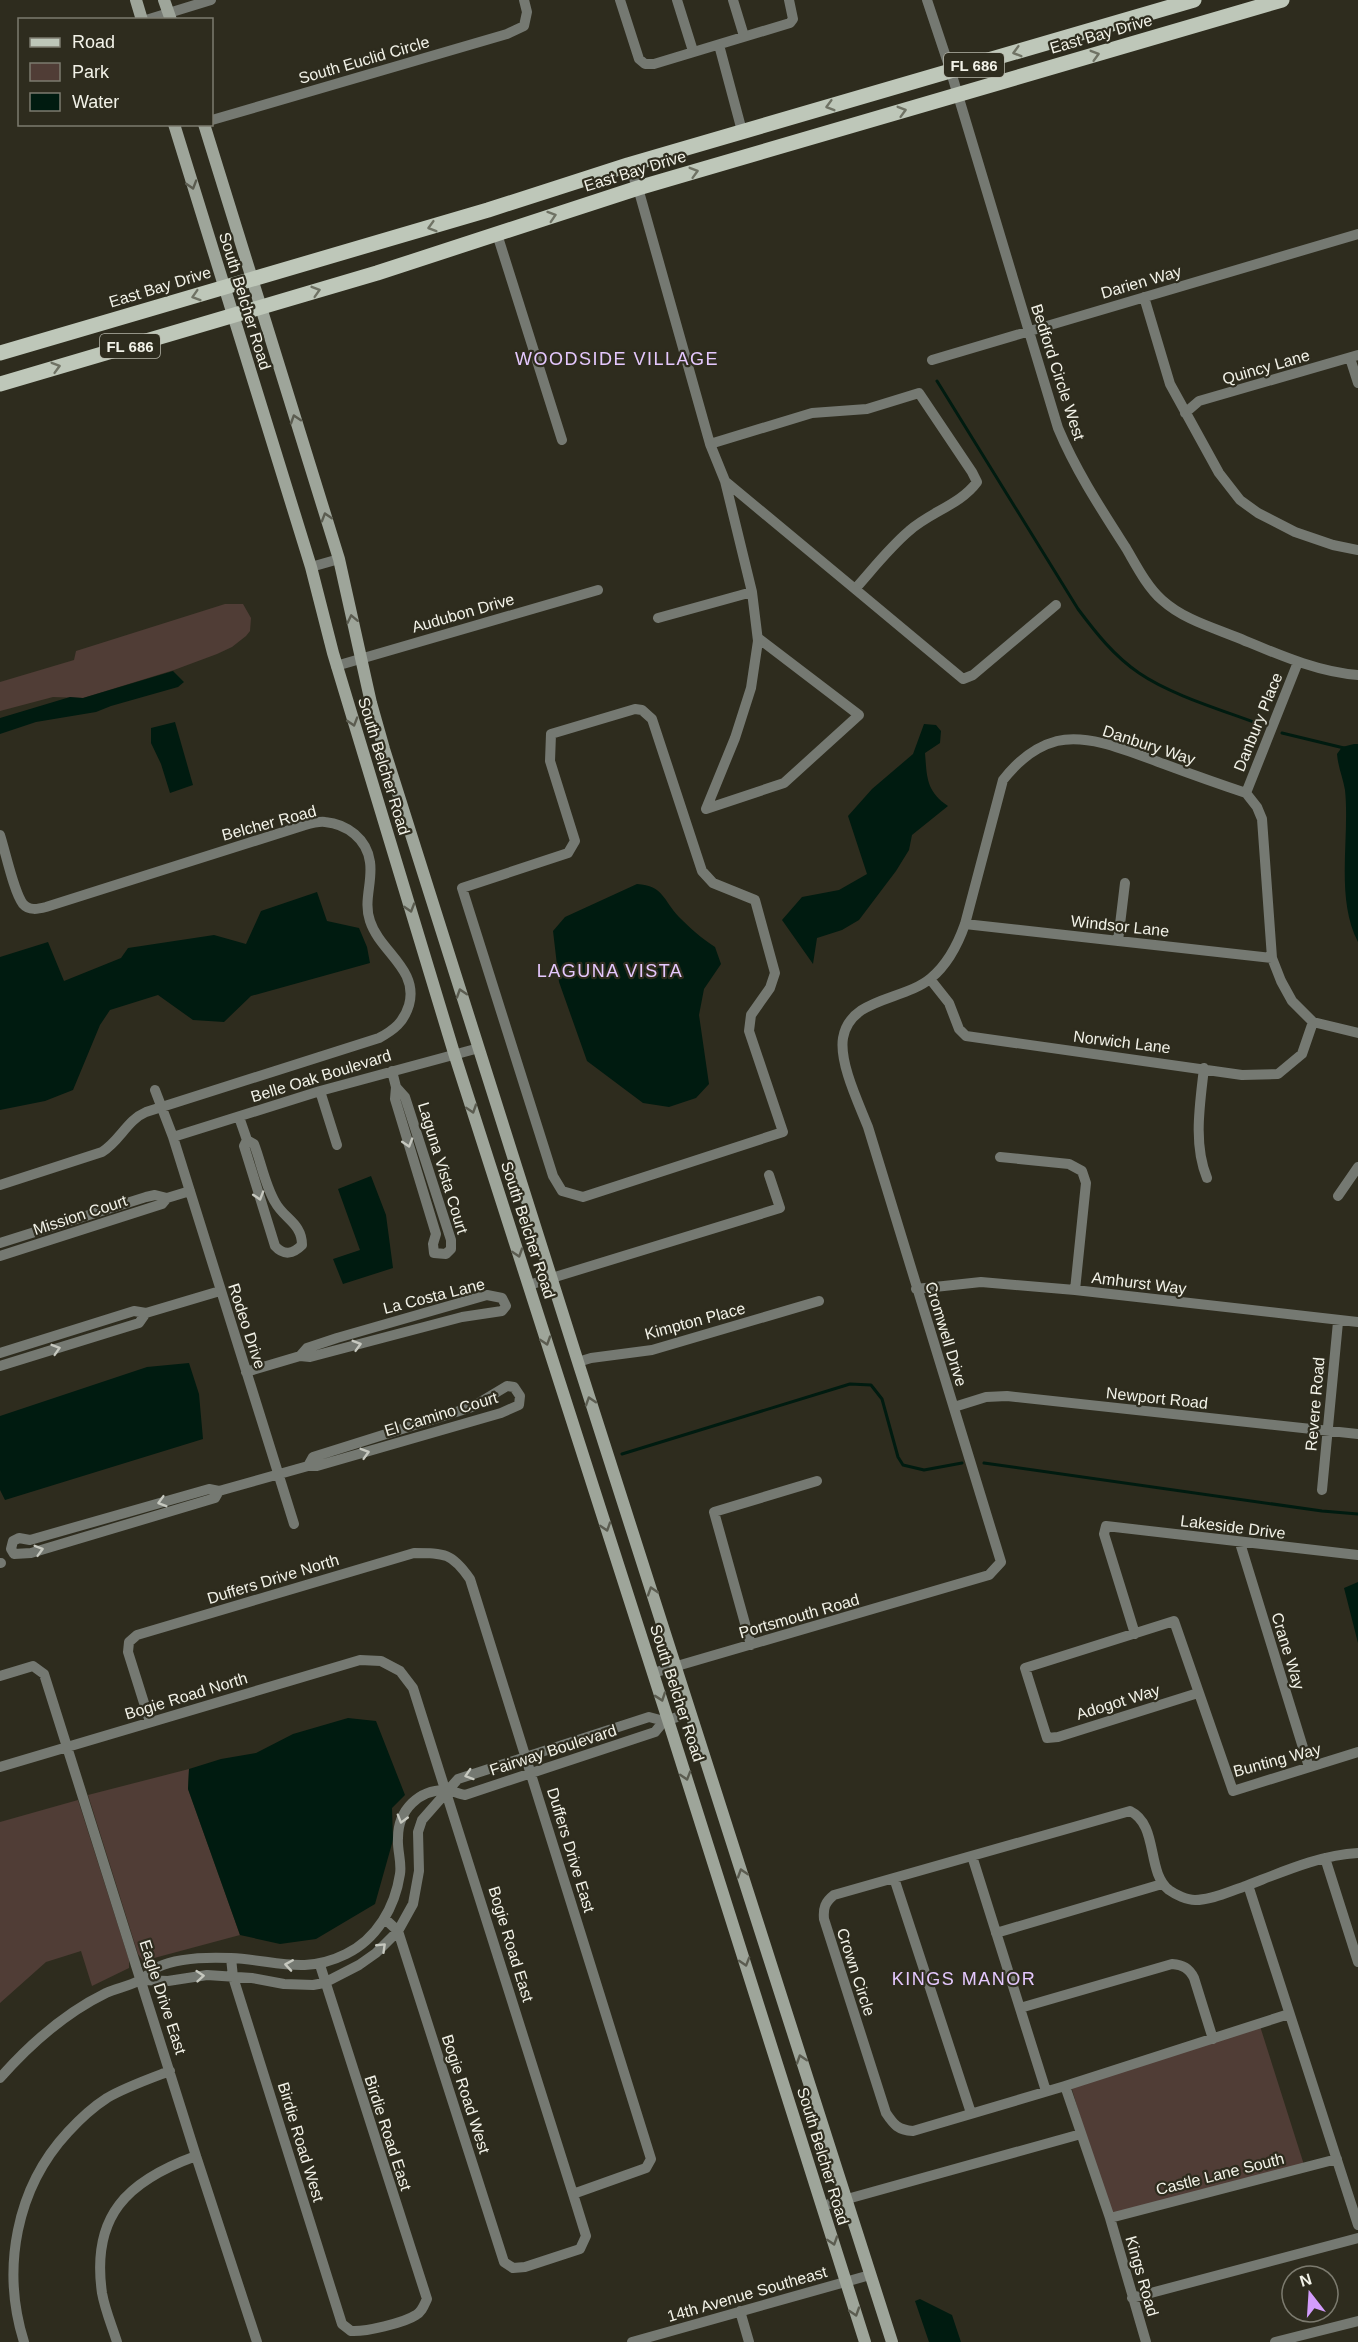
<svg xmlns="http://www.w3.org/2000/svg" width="1358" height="2342" font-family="Arial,sans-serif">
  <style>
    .green { fill: #503d36 }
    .water { fill: #001b10 }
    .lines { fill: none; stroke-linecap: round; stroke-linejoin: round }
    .stream { stroke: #001b10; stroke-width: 3 }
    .street { stroke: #757972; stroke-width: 10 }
    .secondary { stroke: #9ea59a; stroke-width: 12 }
    .primary { stroke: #bec7b9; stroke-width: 15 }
    .oneway { stroke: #6f7264 }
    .oneway2 { stroke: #5b5c50 }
    .oneway3 { stroke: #c6c8bf }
    .labels { text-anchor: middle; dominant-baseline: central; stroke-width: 4.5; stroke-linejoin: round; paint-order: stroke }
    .shield { fill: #2e2c1e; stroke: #b7b7ab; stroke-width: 1.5 }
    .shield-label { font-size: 15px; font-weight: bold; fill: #f2f2e8 }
    .street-label { font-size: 16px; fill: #f2f2e8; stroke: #2e2c1e }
    .neighbourhood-label { font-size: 18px; letter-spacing: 1.5px; fill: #e5c8fe; stroke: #2e2c1e }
  </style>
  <rect width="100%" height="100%" fill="#2e2c1e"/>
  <path class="green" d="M 225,604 L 243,604 L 251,618 L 250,631 L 246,636 L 232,647 L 217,654 L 174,670 L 83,698 L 53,697 L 0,711 L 0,682 L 74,660 L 76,651 Z
    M 189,1769 L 188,1789 L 240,1935 L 143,1961 L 138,1954 L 88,1795 Z
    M 78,1800 L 129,1960 L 129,1968 L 92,1986 L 81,1951 L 46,1962 L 0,2003 L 0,1822 Z
    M 1259,2023 L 1305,2168 L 1111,2219 L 1071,2086 Z"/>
  <path class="water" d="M 173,671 L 184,682 L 178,687 L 111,706 L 96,712 L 36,722 L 0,734 L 0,718 L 70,697 L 83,698 Z
    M 175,722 L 193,785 L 170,793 L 161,764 L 151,743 L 151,728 Z
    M 924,724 L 936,725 L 941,731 L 940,743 L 925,753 C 927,777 926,791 948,806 L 912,835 L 909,850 L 896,871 L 859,920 L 842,930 L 817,938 L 813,964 L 782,920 L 802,897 L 839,890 L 867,874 L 848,816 L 872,789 L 913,754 Z
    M 1354,744 L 1358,744 L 1358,942 C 1335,898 1350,838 1345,790 C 1343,778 1338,767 1337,754 L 1342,747 Z
    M 637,884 C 664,886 663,900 679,917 C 690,928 701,938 715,947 L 721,964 L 704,989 L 699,1015 L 709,1084 L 696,1098 L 669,1107 L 643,1103 L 587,1061 L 559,982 L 553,931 L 565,917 Z
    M 317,892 L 327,921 L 359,928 L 367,947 L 370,963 L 251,996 L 224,1022 L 193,1020 L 158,995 L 110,1010 L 100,1025 L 73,1090 L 45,1101 L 0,1110 L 0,957 L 48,942 L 64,981 L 121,958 L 128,948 L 214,935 L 246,944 L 261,911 Z
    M 371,1176 L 386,1215 L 393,1268 L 343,1284 L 333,1259 L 360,1250 L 338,1189 Z
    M 189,1363 L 199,1394 L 203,1439 L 5,1500 L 0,1490 L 0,1416 L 147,1367 Z
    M 1358,1582 L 1358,1643 L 1344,1588 Z
    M 348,1718 L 376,1721 L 405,1795 L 392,1808 L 393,1840 L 375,1904 L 316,1939 L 280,1944 L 240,1935 L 188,1789 L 189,1769 L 221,1759 L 256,1753 L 293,1734 Z
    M 920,2299 L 952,2315 L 961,2342 L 929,2342 L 915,2301 Z"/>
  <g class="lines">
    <path class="stream" d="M 937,381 L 1078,609 C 1096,633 1114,656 1139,673 C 1171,695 1222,710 1259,724
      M 1282,733 L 1344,748
      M 622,1454 L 850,1384 L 871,1385 L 882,1399 L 898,1457 L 903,1465 L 924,1470 L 962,1463
      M 984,1463 L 1322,1511 L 1358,1514"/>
    <path class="street" d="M 620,0 L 639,59 L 645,64 L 654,64 L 790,23 L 793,19 L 789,0
      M 677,0 L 693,51
      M 733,0 L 744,36
      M 927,0 L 951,72 L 1058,428 C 1076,471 1101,509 1126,548 C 1136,565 1147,587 1162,600 C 1183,619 1211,627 1236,637 C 1275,653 1316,672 1358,675
      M 146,20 L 211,0
      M 719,45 L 742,131
      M 212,120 L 507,34 L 524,26 L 527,12 L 524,0
      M 628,165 L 638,188 L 710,444 L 725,481 L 855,589 C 872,570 889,548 909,531 C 930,512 960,505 977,482 L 972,472 L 919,393 L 867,409 L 812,413 L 710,444
      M 497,234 L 562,440
      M 1144,297 L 1170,384 L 1219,473 L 1240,500 L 1258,513 L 1295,532 L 1333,545 L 1358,550
      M 1350,358 L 1358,383
      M 932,360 L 1358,234
      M 1185,413 L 1199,401 L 1358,355
      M 311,567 L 339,559
      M 855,589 L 963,679 L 973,675 L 1056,605
      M 658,618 L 752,592
      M 336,666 L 598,590
      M 635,709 L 642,710 L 652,719 L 702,871 L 713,883 L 755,900 L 775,973 L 770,988 L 751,1015 L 749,1031 L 783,1132 L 583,1197 L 562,1191 L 553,1176 L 462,888 L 568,853 L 575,841 L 550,761 L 551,734 Z
      M 1246,793 L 1298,662
      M 706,809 L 735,738 L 751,688 L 758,641 L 752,592 L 725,481
      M 706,809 L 784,783 L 859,715 L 758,638
      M 0,835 C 5,850 14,893 23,904 C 29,911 38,909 46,907 L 302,826 C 309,824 318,821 325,822 C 347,824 367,839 370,862 C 373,882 363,901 370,921 C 380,952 419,969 409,1005 C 404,1022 394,1030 379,1038 L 146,1112 C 127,1120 120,1141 102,1152 L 0,1185
      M 965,924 L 1272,958
      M 1118,941 L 1125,883
      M 930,979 L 949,1003 L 959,1029 L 966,1036 L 1242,1075 L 1278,1074 L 1302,1054 L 1313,1022
      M 1204,1068 C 1200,1104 1193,1144 1207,1178
      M 392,1071 L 396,1087 L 395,1099 L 436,1234 L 433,1244 L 434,1253 L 446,1254 L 451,1249 L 451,1240 L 405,1097 L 396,1087
      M 155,1090 L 173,1137 L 294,1524
      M 320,1091 L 337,1145
      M 239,1117 L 247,1140 L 244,1146 L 275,1246 C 284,1256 293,1254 302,1245 C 302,1223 284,1219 275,1202 C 265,1185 261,1162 254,1144 L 247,1140
      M 173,1137 L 320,1091 L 479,1048
      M 1000,1157 L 1069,1164 L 1082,1171 L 1086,1183 L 1075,1290
      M 1338,1196 L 1358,1167
      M 0,1243 L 146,1197 L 155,1195 L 167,1198 L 190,1191
      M 0,1256 L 162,1204 L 167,1198
      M 529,1285 L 780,1208 L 769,1175
      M 916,1289 L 981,1282 L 1075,1290 L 1358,1322
      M 0,1353 L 134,1311 L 146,1313 L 220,1291
      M 578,1362 L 591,1358 L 652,1350 L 819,1301
      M 0,1366 L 139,1323 L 146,1313
      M 246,1372 L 300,1356 L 310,1357 L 462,1317 L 502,1311 L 506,1306 L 502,1298 L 487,1295 L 337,1338 L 307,1348 L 300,1356
      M 954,1407 L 986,1397 L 1007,1396 L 1358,1434
      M 1322,1490 L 1338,1322
      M 219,1491 L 215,1498 L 31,1553 L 14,1554 L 11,1549 L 13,1541 L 19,1538 L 30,1540 L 209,1489 L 219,1491 L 308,1466 L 317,1466 L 501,1413 L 519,1405 L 520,1396 L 514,1387 L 507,1386 L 472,1407 L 313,1457 L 308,1466
      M 1240,1543 L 1309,1767
      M 0,1563 L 1,1563
      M 1135,1634 L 1104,1534 L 1106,1526 L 1358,1555
      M 751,1645 L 714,1512 L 817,1481
      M 653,1673 L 989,1575 L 1001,1562 L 868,1127 C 859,1104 839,1063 843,1038 C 850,997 904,1001 931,978 C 948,964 958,944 965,924 L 1003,780 C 1017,762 1034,747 1057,741 C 1090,733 1133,753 1164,764 C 1191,774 1219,784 1246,793 L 1257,807 L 1262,819 L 1272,958 L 1281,981 L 1292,1001 L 1313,1022 L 1358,1033
      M 0,1676 L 33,1666 L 44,1674 L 196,2156 L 257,2342
      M 1198,1693 L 1058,1737 L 1047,1738 L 1025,1668 L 1174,1621 L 1233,1791 L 1358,1752
      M 150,1722 L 128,1652 L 129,1642 L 137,1635 L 414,1553 C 445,1553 452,1553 470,1579 L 651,2159 L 646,2168 L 573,2194
      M 0,1767 L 360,1660 L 381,1661 L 400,1671 L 413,1688 L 573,2194 L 586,2236 L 580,2249 L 525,2267 L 513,2268 L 504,2262 L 398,1931 L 385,1919
      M 972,1856 L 1046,2091
      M 1325,1858 L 1358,1962
      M 894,1878 L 971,2113
      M 1248,1885 L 1358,2225
      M 996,1933 L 1162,1884
      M 231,1958 L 233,1977 L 342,2324 L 351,2331 C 365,2332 404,2323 416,2315 C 422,2312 424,2305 427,2299 L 320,1965
      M 142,1980 L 168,1981 L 207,1975 L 252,1978 L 284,1984 L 313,1985 L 324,1983 L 359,1965 L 376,1953 L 398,1931 L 413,1904 L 419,1871 L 418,1832 L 422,1820 L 458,1779 L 649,1717 L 664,1721 L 691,1713
      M 1020,2008 L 1172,1964 C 1183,1965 1189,1968 1194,1978 L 1213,2039
      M 1289,2014 L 1065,2086 L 913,2131 C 898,2130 894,2125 886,2113 L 824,1919 C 823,1908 825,1902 834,1895 L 1130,1811 C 1159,1825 1146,1872 1169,1890 C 1176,1895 1187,1900 1195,1900 C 1211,1900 1228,1892 1243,1887 C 1280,1873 1319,1855 1358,1853
      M 0,2078 C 30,2044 65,2013 106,1993 C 117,1988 130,1986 140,1980 C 147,1977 152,1970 158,1967 C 179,1957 208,1957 231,1958 C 275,1960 304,1975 346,1954 C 377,1939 395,1907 400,1874 C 402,1862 397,1850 398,1838 C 398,1810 419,1789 447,1790 C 453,1791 459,1794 465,1795 L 655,1732 L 664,1721
      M 1065,2086 L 1110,2218 L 1146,2342
      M 822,2206 L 1081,2134
      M 1110,2218 L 1337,2159
      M 1132,2298 L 1358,2238
      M 740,2311 L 749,2342
      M 24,2342 C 1,2269 16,2188 68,2132 C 79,2120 93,2107 107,2098 C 126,2087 149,2079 170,2071
      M 117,2342 C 112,2326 105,2310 102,2293 C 91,2216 127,2181 196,2156
      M 632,2342 L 870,2275
      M 1275,2342 L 1358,2321"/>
    <path class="secondary" d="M 136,0 L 142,20
      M 164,0 L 171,20
      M 174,124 L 311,567 L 333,653 L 454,1053 L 668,1720 L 865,2342
      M 204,124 L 339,559 L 371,703 L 384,749 L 578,1362 L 892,2342"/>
    <path class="primary" d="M 0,353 L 488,210 L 628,165 L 1194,0
      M 0,384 L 377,273 L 638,188 L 1282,0"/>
  </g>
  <defs><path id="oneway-chevron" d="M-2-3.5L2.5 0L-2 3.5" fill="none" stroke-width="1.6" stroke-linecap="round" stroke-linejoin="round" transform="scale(1.5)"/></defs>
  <g class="oneway">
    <use href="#oneway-chevron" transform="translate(1017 52) rotate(164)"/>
    <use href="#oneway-chevron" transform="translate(1095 55) rotate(-16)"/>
    <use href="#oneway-chevron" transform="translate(830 106) rotate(164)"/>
    <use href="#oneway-chevron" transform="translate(902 111) rotate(-16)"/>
    <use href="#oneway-chevron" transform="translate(694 172) rotate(-16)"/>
    <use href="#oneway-chevron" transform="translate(552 216) rotate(-18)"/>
    <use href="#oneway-chevron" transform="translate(432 227) rotate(164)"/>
    <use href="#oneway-chevron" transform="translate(316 291) rotate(-17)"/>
    <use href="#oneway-chevron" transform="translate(196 296) rotate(163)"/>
    <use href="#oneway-chevron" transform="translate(56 367) rotate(-16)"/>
  </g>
  <g class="oneway2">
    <use href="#oneway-chevron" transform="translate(192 185) rotate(73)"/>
    <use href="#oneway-chevron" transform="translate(295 419) rotate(-108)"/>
    <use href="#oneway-chevron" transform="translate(326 517) rotate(-107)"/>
    <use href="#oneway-chevron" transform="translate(352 619) rotate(-102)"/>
    <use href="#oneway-chevron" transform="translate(353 722) rotate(73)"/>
    <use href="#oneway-chevron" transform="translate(410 908) rotate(73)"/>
    <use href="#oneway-chevron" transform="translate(461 993) rotate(-108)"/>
    <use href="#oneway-chevron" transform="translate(472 1109) rotate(72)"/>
    <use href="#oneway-chevron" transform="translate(518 1253) rotate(72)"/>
    <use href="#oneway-chevron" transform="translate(546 1341) rotate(72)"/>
    <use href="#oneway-chevron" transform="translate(590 1401) rotate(-108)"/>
    <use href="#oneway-chevron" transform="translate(606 1527) rotate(72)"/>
    <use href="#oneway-chevron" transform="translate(652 1591) rotate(-108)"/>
    <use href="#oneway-chevron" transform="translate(661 1697) rotate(71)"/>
    <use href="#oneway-chevron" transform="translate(686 1776) rotate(73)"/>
    <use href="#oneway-chevron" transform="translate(742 1873) rotate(-108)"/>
    <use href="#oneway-chevron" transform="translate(745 1962) rotate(73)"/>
    <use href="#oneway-chevron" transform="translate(801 2059) rotate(-108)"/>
    <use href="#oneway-chevron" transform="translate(833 2241) rotate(72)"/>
    <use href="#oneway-chevron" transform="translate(855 2312) rotate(72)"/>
  </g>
  <g class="oneway3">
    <use href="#oneway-chevron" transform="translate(408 1143) rotate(73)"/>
    <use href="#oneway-chevron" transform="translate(259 1196) rotate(73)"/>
    <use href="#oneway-chevron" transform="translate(357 1345) rotate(-16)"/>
    <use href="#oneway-chevron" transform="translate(56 1349) rotate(-17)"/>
    <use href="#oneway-chevron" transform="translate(365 1453) rotate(-16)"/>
    <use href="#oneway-chevron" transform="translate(162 1502) rotate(164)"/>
    <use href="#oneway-chevron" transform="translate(39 1550) rotate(-16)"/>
    <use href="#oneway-chevron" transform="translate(469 1775) rotate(162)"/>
    <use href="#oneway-chevron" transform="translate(402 1819) rotate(106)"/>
    <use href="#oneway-chevron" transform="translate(382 1947) rotate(-44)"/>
    <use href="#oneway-chevron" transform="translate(289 1965) rotate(-171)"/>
    <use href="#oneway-chevron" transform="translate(200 1976) rotate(-5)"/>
  </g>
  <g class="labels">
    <g class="shield">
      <rect x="944" y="53" width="60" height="24" rx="4.5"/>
      <rect x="100" y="334" width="60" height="24" rx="4.5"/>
    </g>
    <g class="shield-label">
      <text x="974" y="65">FL 686</text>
      <text x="130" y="346">FL 686</text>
    </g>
    <g class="street-label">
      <text transform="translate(1101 34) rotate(-16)">East Bay Drive</text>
      <text transform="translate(364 60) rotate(-16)">South Euclid Circle</text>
      <text transform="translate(635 171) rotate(-17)">East Bay Drive</text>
      <text transform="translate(1141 282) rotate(-16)">Darien Way</text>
      <text transform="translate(160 287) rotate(-17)">East Bay Drive</text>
      <text transform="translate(245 301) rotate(73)">South Belcher Road</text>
      <text transform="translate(1266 367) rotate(-16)">Quincy Lane</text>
      <text transform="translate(1058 372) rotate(72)">Bedford Circle West</text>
      <text transform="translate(463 613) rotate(-16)">Audubon Drive</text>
      <text transform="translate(1258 722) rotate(-68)">Danbury Place</text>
      <text transform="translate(1149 745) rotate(18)">Danbury Way</text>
      <text transform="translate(384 766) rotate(73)">South Belcher Road</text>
      <text transform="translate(269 823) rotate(-15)">Belcher Road</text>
      <text transform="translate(1120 926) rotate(6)">Windsor Lane</text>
      <text transform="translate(1122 1042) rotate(7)">Norwich Lane</text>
      <text transform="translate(321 1076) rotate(-17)">Belle Oak Boulevard</text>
      <text transform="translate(443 1168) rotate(73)">Laguna Vista Court</text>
      <text transform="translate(80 1215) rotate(-18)">Mission Court</text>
      <text transform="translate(528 1230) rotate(72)">South Belcher Road</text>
      <text transform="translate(1139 1283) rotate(7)">Amhurst Way</text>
      <text transform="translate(434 1296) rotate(-14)">La Costa Lane</text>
      <text transform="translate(695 1321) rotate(-15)">Kimpton Place</text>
      <text transform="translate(247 1326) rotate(72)">Rodeo Drive</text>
      <text transform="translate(946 1334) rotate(73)">Cromwell Drive</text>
      <text transform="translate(1157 1398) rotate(6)">Newport Road</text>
      <text transform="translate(1315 1404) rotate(-85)">Revere Road</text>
      <text transform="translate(441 1414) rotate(-17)">El Camino Court</text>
      <text transform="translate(1233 1527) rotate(7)">Lakeside Drive</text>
      <text transform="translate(273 1579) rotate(-17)">Duffers Drive North</text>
      <text transform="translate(799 1616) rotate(-16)">Portsmouth Road</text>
      <text transform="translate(1288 1651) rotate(73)">Crane Way</text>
      <text transform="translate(677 1693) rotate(72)">South Belcher Road</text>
      <text transform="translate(186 1696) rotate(-17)">Bogie Road North</text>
      <text transform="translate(1118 1702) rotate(-17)">Adogot Way</text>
      <text transform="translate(553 1750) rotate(-18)">Fairway Boulevard</text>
      <text transform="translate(1277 1760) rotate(-15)">Bunting Way</text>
      <text transform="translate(571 1850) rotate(73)">Duffers Drive East</text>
      <text transform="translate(511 1944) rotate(73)">Bogie Road East</text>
      <text transform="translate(856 1972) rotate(72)">Crown Circle</text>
      <text transform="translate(163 1997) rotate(72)">Eagle Drive East</text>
      <text transform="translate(466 2094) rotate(72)">Bogie Road West</text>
      <text transform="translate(388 2133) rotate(72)">Birdie Road East</text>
      <text transform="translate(301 2142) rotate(73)">Birdie Road West</text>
      <text transform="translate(823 2156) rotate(73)">South Belcher Road</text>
      <text transform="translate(1220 2174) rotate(-14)">Castle Lane South</text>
      <text transform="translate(1142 2276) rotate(74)">Kings Road</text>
      <text transform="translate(747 2294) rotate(-16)">14th Avenue Southeast</text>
    </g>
    <g class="neighbourhood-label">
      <text x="617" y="359">WOODSIDE VILLAGE</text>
      <text x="610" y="971">LAGUNA VISTA</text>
      <text x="964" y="1979">KINGS MANOR</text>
    </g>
  </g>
  <rect x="18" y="18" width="195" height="108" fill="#2e2c1e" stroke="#7c7b6f" stroke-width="1.5"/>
  <rect x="30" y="38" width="30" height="9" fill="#bec7b9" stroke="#7c7b6f" stroke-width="1.5"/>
  <text x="72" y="48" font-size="18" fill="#f2f2e8">Road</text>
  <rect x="30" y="63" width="30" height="18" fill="#503d36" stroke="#7c7b6f" stroke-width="1.5"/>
  <text x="72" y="78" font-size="18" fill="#f2f2e8">Park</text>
  <rect x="30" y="93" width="30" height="18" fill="#001b10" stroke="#7c7b6f" stroke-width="1.5"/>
  <text x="72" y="108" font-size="18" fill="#f2f2e8">Water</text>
  <g transform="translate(1310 2294) rotate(343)"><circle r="28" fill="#2e2c1e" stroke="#7c7b6f" stroke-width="1.5"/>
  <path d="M0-4.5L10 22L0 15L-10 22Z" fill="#d39cfc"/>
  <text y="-9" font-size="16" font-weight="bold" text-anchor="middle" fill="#f2f2e8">N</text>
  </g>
</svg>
